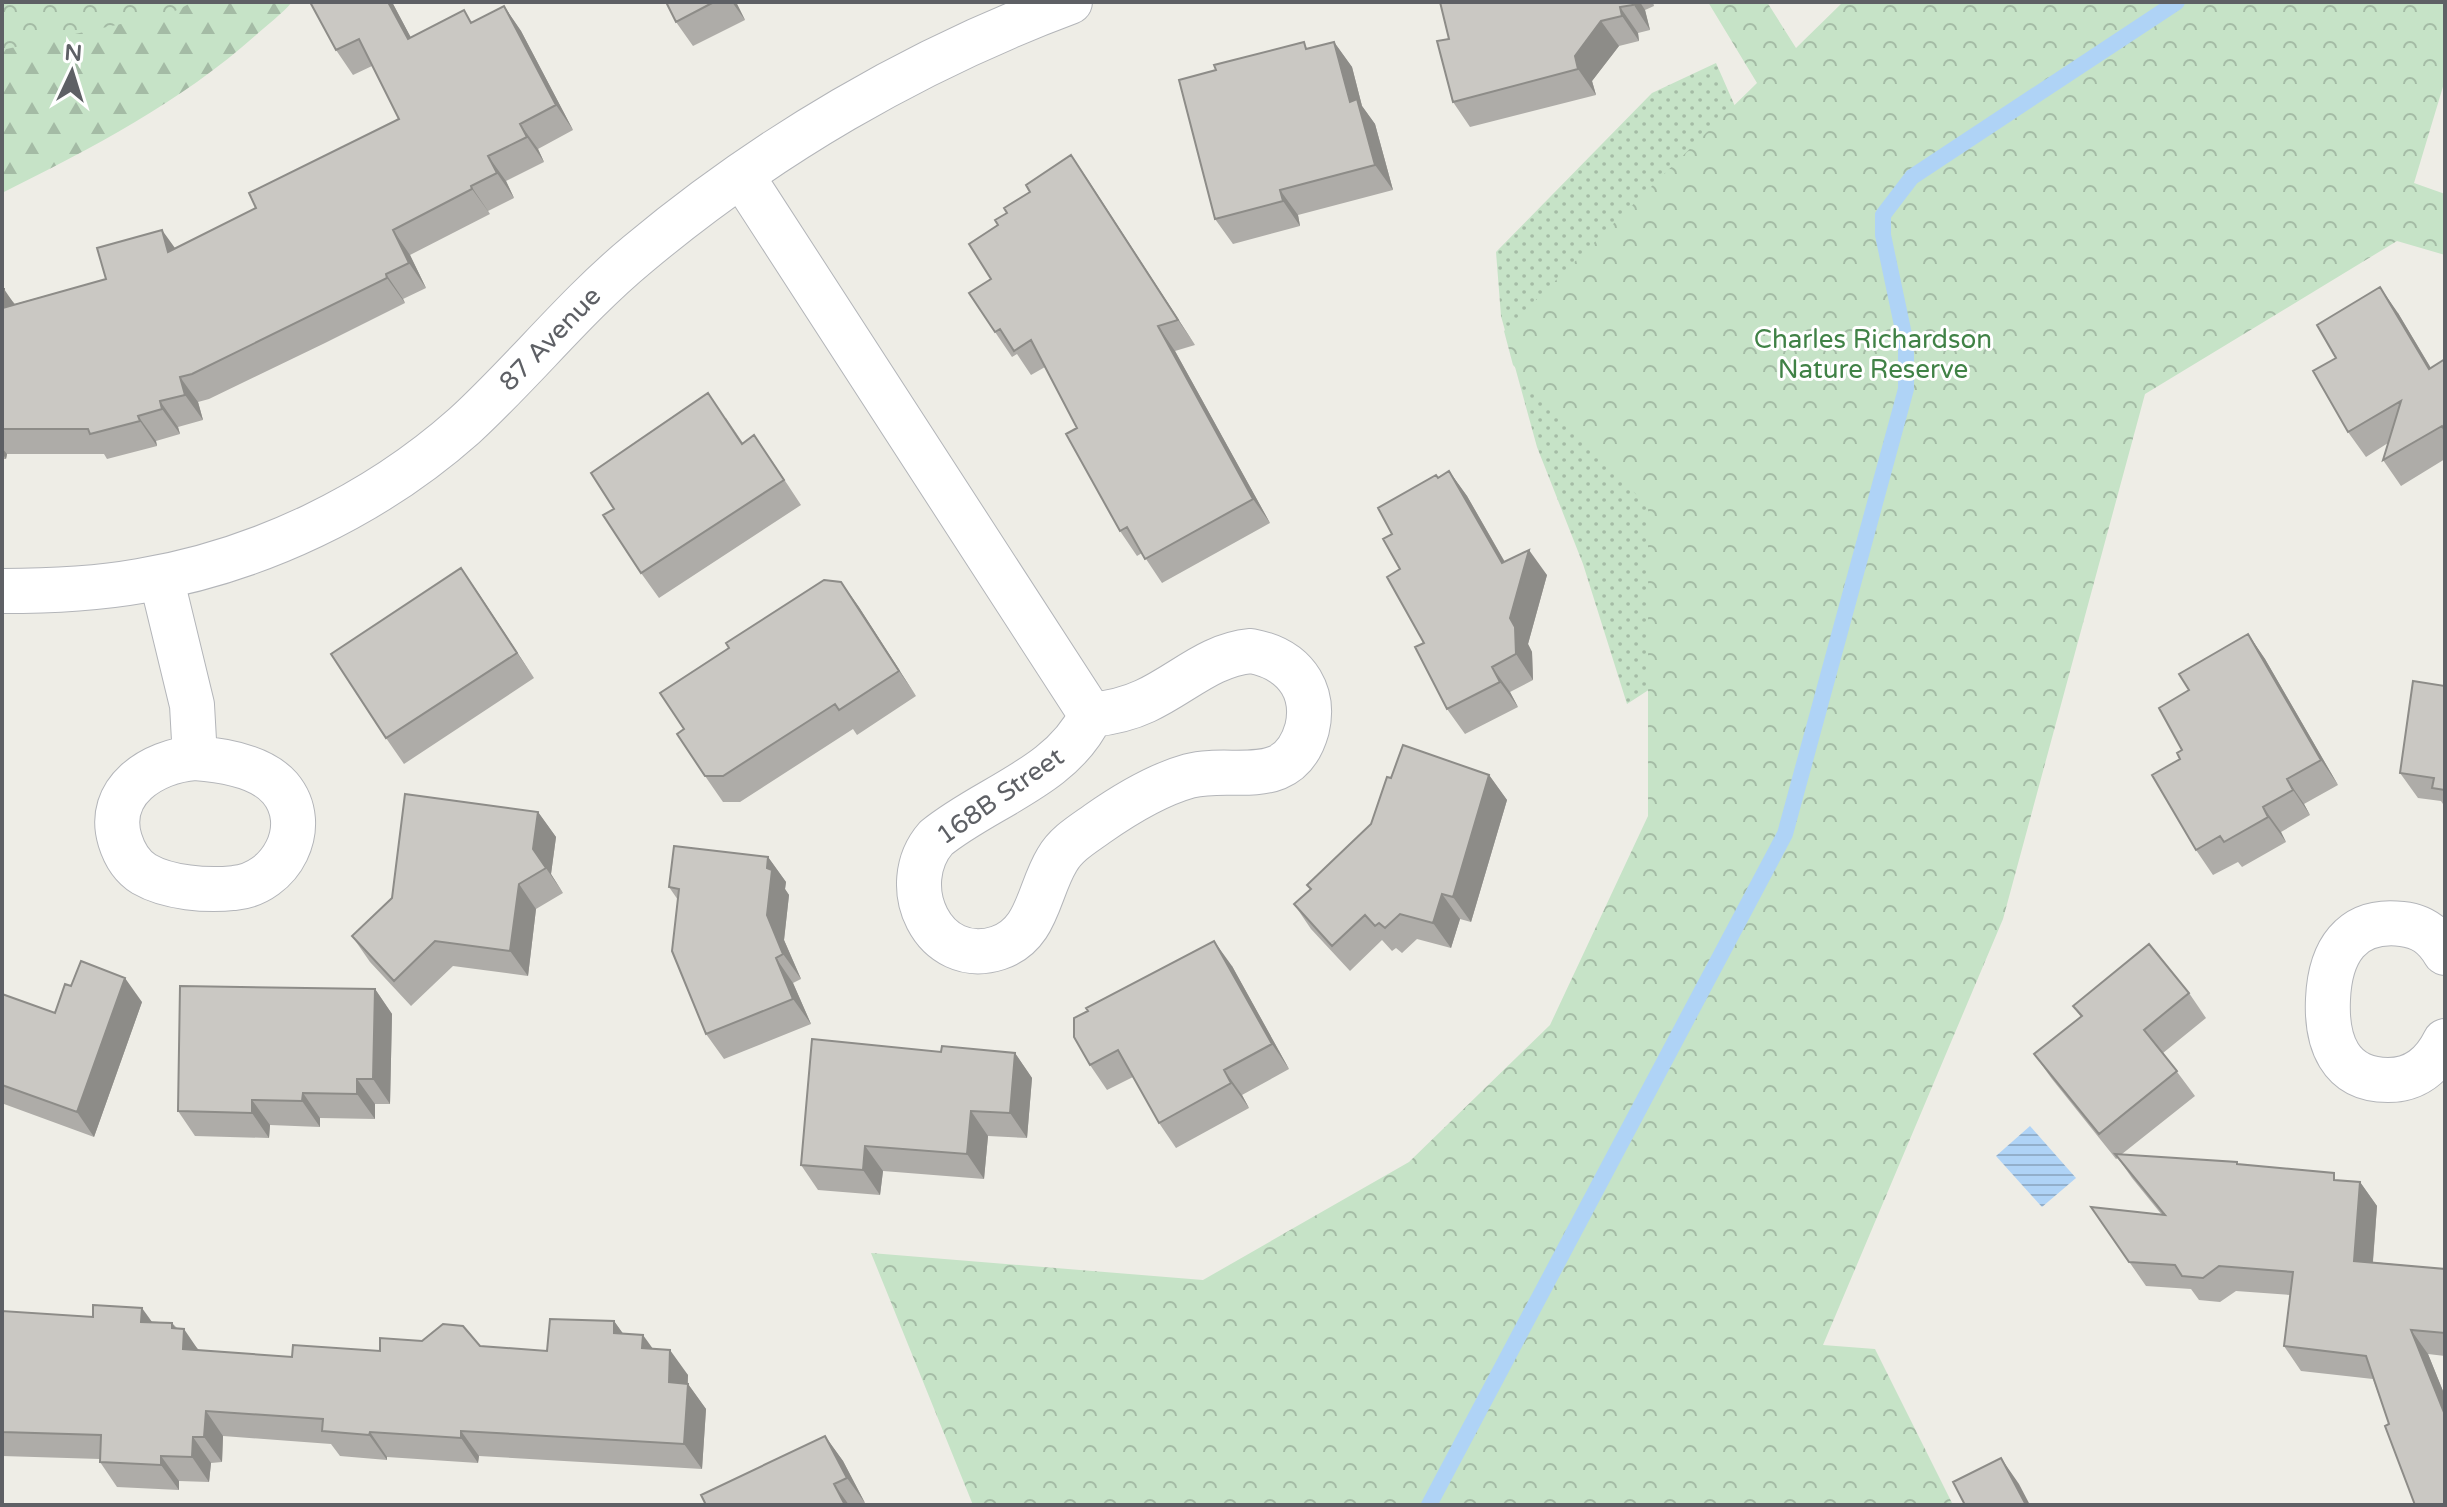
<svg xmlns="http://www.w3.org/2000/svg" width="2447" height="1507" viewBox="0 0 2447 1507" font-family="'Varela Round',sans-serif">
	<defs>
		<pattern id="grass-dots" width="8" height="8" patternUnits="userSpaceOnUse" patternTransform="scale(2)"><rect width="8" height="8" fill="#c6e3c7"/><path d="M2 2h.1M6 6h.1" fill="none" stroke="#a4bba5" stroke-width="1.8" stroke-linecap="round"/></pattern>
		<pattern id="forest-firs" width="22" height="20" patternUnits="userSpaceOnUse" patternTransform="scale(2)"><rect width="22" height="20" fill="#c6e3c7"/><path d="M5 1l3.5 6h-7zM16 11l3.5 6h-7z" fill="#a4bba5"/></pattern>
		<pattern id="park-crowns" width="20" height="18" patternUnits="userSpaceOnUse" patternTransform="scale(2)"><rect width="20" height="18" fill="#c6e3c7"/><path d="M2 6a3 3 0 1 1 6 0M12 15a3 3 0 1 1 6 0" fill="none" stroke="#a4bba5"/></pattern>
		<pattern id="water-rules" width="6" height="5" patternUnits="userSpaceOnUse" patternTransform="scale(2)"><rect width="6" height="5" fill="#afd3f6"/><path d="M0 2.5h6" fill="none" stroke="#92afcb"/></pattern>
	</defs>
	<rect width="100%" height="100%" fill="#eeede6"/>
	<path fill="url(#grass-dots)" d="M1716,63L1745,129L1667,678L1627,704L1583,564L1537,447L1501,316L1496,252L1652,93Z"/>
	<path fill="url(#forest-firs)" d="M2,2H292C282,14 268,24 256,35C181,102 92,148 2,193Z"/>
	<path fill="url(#park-crowns)" d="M2,2H193L171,13L2,50Z
		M1708,2H1767L1796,48L1843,2H2445V80L2414,183L2445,194V255L2397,241L2145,394L2003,919L1823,1345L1875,1349L1953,1505H973L871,1253L1203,1280L1409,1162L1550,1025L1648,816V507L1513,365L1504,331L1757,83Z"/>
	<path fill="url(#water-rules)" d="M2030,1126L2076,1178L2042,1207L1996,1156Z"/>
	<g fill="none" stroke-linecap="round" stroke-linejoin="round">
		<path stroke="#afd3f6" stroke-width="16" d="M1429,1505L1785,834L1906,389V344L1883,235V215L1912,177L2177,2"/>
		<defs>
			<path id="minor" d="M742,176L1091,715
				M161,577L192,705L195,758
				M2,591C48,591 95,589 140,581C258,561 374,506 464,426C524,371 575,306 638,254C766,147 914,60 1070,2
				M1251,651C1272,655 1290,664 1301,682C1310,697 1311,712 1307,729C1289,793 1234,764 1189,776C1157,785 1124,805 1097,824C1083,834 1066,844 1057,860C1038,891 1038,935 998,948C933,969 895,885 936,838C986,797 1062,777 1091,715C1110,713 1128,709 1145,701C1182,684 1209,655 1251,651Z
				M195,758C222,760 261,766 280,788C312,826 281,884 234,888C207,891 168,888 144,874C131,866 124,853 120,840C105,791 153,761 195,758Z
				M2445,953C2435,936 2422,926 2402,924C2350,918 2330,953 2328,999C2326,1041 2339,1080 2388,1080C2415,1080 2433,1065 2445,1041"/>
		</defs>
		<use href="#minor" stroke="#b3b5b9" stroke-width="46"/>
		<use href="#minor" stroke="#fff" stroke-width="44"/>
	</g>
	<path fill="#aeaca8" d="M310,2H392L411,38L472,22L504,6L521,31L573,130L538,149L544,162L506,181L514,198L488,211L490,214L410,255L426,288L403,299L405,303L325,343L209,399L198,402L203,420L178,427L180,434L156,441L157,446L107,459L104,454H7L6,459H2V289L15,304L106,279L175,249L256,208L399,119L372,66L353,75L336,50Z
		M666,2H736L745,20L693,46L676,22Z
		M1440,2H1653L1654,6L1645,10L1650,30L1638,33L1639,41L1619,46L1592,81L1596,95L1470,127L1453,102L1449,39Z
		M1334,42L1352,67L1362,106L1375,124L1393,190L1298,215L1300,226L1233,244L1215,219L1308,48Z
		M1071,155L1195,345L1175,351L1270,523L1162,583L1142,553L1137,556L1120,531L1077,428L1045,367L1031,375L1017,354L1012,357L995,332L991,279L998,225L1007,213Z
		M2398,313L2431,368L2445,359V459L2401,486L2383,460L2388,443L2366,457L2348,432L2336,358Z
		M726,418L743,443L772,461L801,505L659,598L641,573L614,509Z
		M1449,471L1467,496L1505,562L1547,575L1528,644L1532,652L1533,680L1510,692L1518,707L1465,734L1447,709L1400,569L1392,534L1438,477Z
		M461,568L534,678L404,764L386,738Z
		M841,582L916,696L857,735L853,729L740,802H723L705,776L684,729Z
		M2248,634L2265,659L2338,785L2304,804L2310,815L2281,832L2286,842L2242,867L2238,862L2213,875L2196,850L2180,759L2182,750L2189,690Z
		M2445,686V807L2441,801L2418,798L2400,773Z
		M1489,775L1507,800L1471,922L1460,919L1451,948L1417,939L1402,953L1396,948L1392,951L1382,940L1350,971L1311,929L1294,904L1311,889L1307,885L1371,824L1391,778Z
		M538,812L556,837L551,874L563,893L536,909L528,976L453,966L411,1006L370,962L352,936Z
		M768,857L786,882L785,889L789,895L784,940L801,979L793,983L811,1024L724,1059L706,1034L678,900L669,887Z
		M1232,966L1289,1069L1242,1095L1249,1108L1176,1148L1159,1123L1133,1077L1107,1090L1090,1065Z
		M71,986L142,1002L94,1137L4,1104L2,1108V994L55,1013Z
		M375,989L392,1014L390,1104H375V1119L320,1118V1127L270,1125L269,1138L195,1136L178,1111Z
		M2189,993L2206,1018L2163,1053L2195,1096L2122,1154L2239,1165L2340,1181L2360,1182L2377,1206L2373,1262L2445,1269V1356L2428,1354L2445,1396V1505L2389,1424L2373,1379L2301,1371L2284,1346L2290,1295L2236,1291L2220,1302L2199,1300L2191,1289L2146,1286L2091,1207L2162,1215L2132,1178L2118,1158L2116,1159L2052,1079L2034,1054L2081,1017L2073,1006Z
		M941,1052L1015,1053L1032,1078L1027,1138L988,1136L984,1179L883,1171L880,1195L818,1190L801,1165Z
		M2,1311L93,1317L172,1323L199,1350L292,1357L380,1351L480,1346L547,1351L614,1321L623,1334L653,1349L688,1375V1384L706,1409L702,1469L479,1456L478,1463L387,1457V1460L340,1456L331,1444L223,1436L222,1462L211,1463L209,1482L179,1481V1490L117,1487L100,1462V1459L2,1456Z
		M825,1436L843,1461L865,1503L860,1505H706Z"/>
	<path fill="#8d8c88" d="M388,2H392L425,64L408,39Z
		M732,2H736L745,20Z
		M1632,2H1640L1645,10L1650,30Z
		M504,6L521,31L573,130L556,105Z
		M1620,7L1638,33L1639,41L1622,16Z
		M1601,21L1619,46L1592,81L1596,95L1578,69L1575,56Z
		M1334,42L1352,67L1362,106L1375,124L1393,190L1375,165L1350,102Z
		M520,124L538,149L544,162L527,137Z
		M1071,155L1088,180L1195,345L1178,320Z
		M488,156L506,181L514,198L497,173Z
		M471,186L488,211L490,214L472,189Z
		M1280,190L1298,215L1300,226L1283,201Z
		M162,230L180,255L168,252Z
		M393,230L410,255L426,288L409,263Z
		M386,274L403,299L405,303L387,278Z
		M2380,287L2398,313L2445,392L2429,369Z
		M4,289L21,314L3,308Z
		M1158,326L1175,351L1270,523L1253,499Z
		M180,377L198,402L203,420L185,395Z
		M160,401L178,427L180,434L162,409Z
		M138,416L156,441L157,446L140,421Z
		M2,448L7,454L6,459L2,453Z
		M1449,471L1467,496L1519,587L1529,550L1547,575L1528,644L1532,652L1533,680L1516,654L1502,563Z
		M461,568L479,594L534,678L517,653Z
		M841,582L859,607L916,696L899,671Z
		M2248,634L2265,659L2338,785L2321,760Z
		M1492,667L1510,692L1518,707L1500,682Z
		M1489,775L1507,800L1471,922L1453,897Z
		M2287,779L2304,804L2310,815L2293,790Z
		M2263,807L2281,832L2286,842L2268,817Z
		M538,812L556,837L551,874L563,893L533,849Z
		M768,857L786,882L785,889L789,895L784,940L801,979L783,954L767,915Z
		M519,884L536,909L528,976L510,951Z
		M1442,894L1460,919L1451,948L1433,923Z
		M1214,941L1232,966L1289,1069L1272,1044Z
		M776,958L793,983L811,1024L793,999Z
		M125,978L142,1002L94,1137L77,1112Z
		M375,989L392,1014L390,1104L373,1079Z
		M1015,1053L1032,1078L1027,1138L1010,1113Z
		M1224,1070L1242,1095L1249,1108L1231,1083Z
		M357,1079L375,1104V1119L357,1094Z
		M303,1093L320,1118V1127L302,1101Z
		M252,1100L270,1125L269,1138L252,1113Z
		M971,1111L988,1136L984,1179L967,1154Z
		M865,1146L883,1171L880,1195L863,1170Z
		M2360,1182L2377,1206L2371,1285L2354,1261Z
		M142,1308L160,1333L141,1322Z
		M614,1321L632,1346L614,1333Z
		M172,1323L183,1339L184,1329L201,1354L183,1349L172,1328Z
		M2411,1330L2428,1354L2445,1396V1415Z
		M643,1335L661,1360L642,1348Z
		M670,1350L688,1375L686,1407L669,1382Z
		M688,1384L706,1409L702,1469L684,1444Z
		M206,1411L223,1436L222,1462L204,1437Z
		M461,1431L479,1456L478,1463L461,1438Z
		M370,1432L387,1457V1460L369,1435Z
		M825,1436L843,1461L865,1503L847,1478Z
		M193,1437L211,1463L209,1482L192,1457Z
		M161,1456L179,1481V1490L161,1465Z
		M2001,1458L2019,1484L2030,1505H2026Z
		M834,1484L849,1505H845Z"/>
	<path fill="#cac8c3" stroke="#8d8c88" stroke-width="2" d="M310,2H388L408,39L464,10L471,23L504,6L556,105L520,124L527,137L488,156L497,173L471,186L472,189L393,230L409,263L386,274L387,278L192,374L180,377L185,395L160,401L162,409L138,416L140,421L90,434L88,429H2V289H4L3,308L106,279L97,248L162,230L168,252L256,208L249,193L399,119L359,39L336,50Z
		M666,2H714L676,22Z
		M1440,2H1632L1633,5L1620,7L1622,16L1601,21L1575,56L1578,69L1453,102L1437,41L1449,39Z
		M1304,42L1306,49L1334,42L1350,102L1357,99L1375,165L1280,190L1283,201L1215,219L1179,80L1216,70L1214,65Z
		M1071,155L1178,320L1158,326L1253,499L1145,559L1127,527L1120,531L1066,434L1077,428L1031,340L1014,351L1000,329L995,332L969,293L991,279L969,244L998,225L995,220L1007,213L1004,208L1030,192L1026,185Z
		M2380,287L2429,369L2445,359V431L2442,426L2383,460L2401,401L2348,432L2313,371L2336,358L2317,325Z
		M708,393L742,444L754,435L784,480L641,573L603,515L614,509L591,473Z
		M1449,471L1502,563L1529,550L1510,618L1515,627L1516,654L1492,667L1500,682L1447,709L1415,647L1424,643L1387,577L1400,569L1383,539L1392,534L1378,508L1436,475L1438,478Z
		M461,568L517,653L386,738L331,654Z
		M824,580L841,582L899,671L839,710L835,704L723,776H705L677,734L684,729L660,693L729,648L726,643Z
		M2248,634L2321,760L2287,779L2293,790L2263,807L2268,817L2224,842L2220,836L2196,850L2152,775L2180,759L2177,753L2182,750L2159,708L2189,690L2179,674Z
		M2413,681L2445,686V790L2432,788L2434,778L2400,773Z
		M1403,745L1489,775L1453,897L1442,894L1433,923L1400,914L1385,928L1379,923L1375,926L1365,915L1332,946L1294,904L1311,889L1307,885L1371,824L1387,777L1391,778Z
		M405,794L538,812L533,849L546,868L519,884L510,951L435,941L394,981L352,936L392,898Z
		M674,846L768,857L767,868L772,870L767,915L783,954L776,958L793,999L706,1034L672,951L679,889L669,887Z
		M1214,941L1272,1044L1224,1070L1231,1083L1159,1123L1118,1050L1090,1065L1074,1037V1018L1088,1011L1086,1008Z
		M2149,944L2189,993L2144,1030L2177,1071L2099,1134L2034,1054L2082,1016L2073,1006Z
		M81,961L125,978L77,1112L2,1085V994L55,1013L65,984L71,986Z
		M180,986L375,989L373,1079H357V1094L303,1093L302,1101L252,1100V1113L178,1111Z
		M812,1039L941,1052L942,1046L1015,1053L1010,1113L971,1111L967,1154L865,1146L863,1170L801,1165Z
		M2115,1154L2237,1162V1164L2334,1173V1180L2360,1182L2354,1261L2445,1269V1333L2411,1330L2445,1415V1505H2415L2385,1426L2389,1424L2366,1356L2284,1346L2293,1272L2219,1266L2203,1278L2182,1276L2175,1265L2129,1262L2091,1207L2165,1215Z
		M93,1305L142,1308L141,1322L172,1323V1328L184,1329L183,1349L292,1357L293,1345L380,1351V1338L422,1341L443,1324L463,1326L480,1346L547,1351L550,1319L614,1321V1333L643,1335L642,1348L670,1350L669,1382L688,1384L684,1444L461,1431V1438L370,1432L369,1435L322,1431L323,1419L206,1411L204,1437H193L192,1457L161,1456V1465L100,1462L101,1435L2,1432V1311L93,1317Z
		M825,1436L847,1478L834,1484L845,1505H706L701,1495Z
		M2001,1458L2026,1505H1965L1953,1482Z"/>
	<g text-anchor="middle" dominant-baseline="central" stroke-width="6" stroke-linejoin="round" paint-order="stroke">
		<g font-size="26" fill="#5e6065" stroke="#fff">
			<text transform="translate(550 339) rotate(-46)">87 Avenue</text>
			<text transform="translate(1000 796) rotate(-35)">168B Street</text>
		</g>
		<g font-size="26" fill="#408246" stroke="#fff">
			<text x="1873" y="339">Charles Richardson<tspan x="1873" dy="30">Nature Reserve</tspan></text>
		</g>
	</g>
	<rect width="2447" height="1507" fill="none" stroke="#5e6065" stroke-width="8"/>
	<g transform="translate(72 72) rotate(4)" stroke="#ffffff" stroke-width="6" paint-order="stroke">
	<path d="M0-6L14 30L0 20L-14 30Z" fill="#5e6065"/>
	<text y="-12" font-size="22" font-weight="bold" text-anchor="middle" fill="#5e6065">N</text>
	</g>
</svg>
